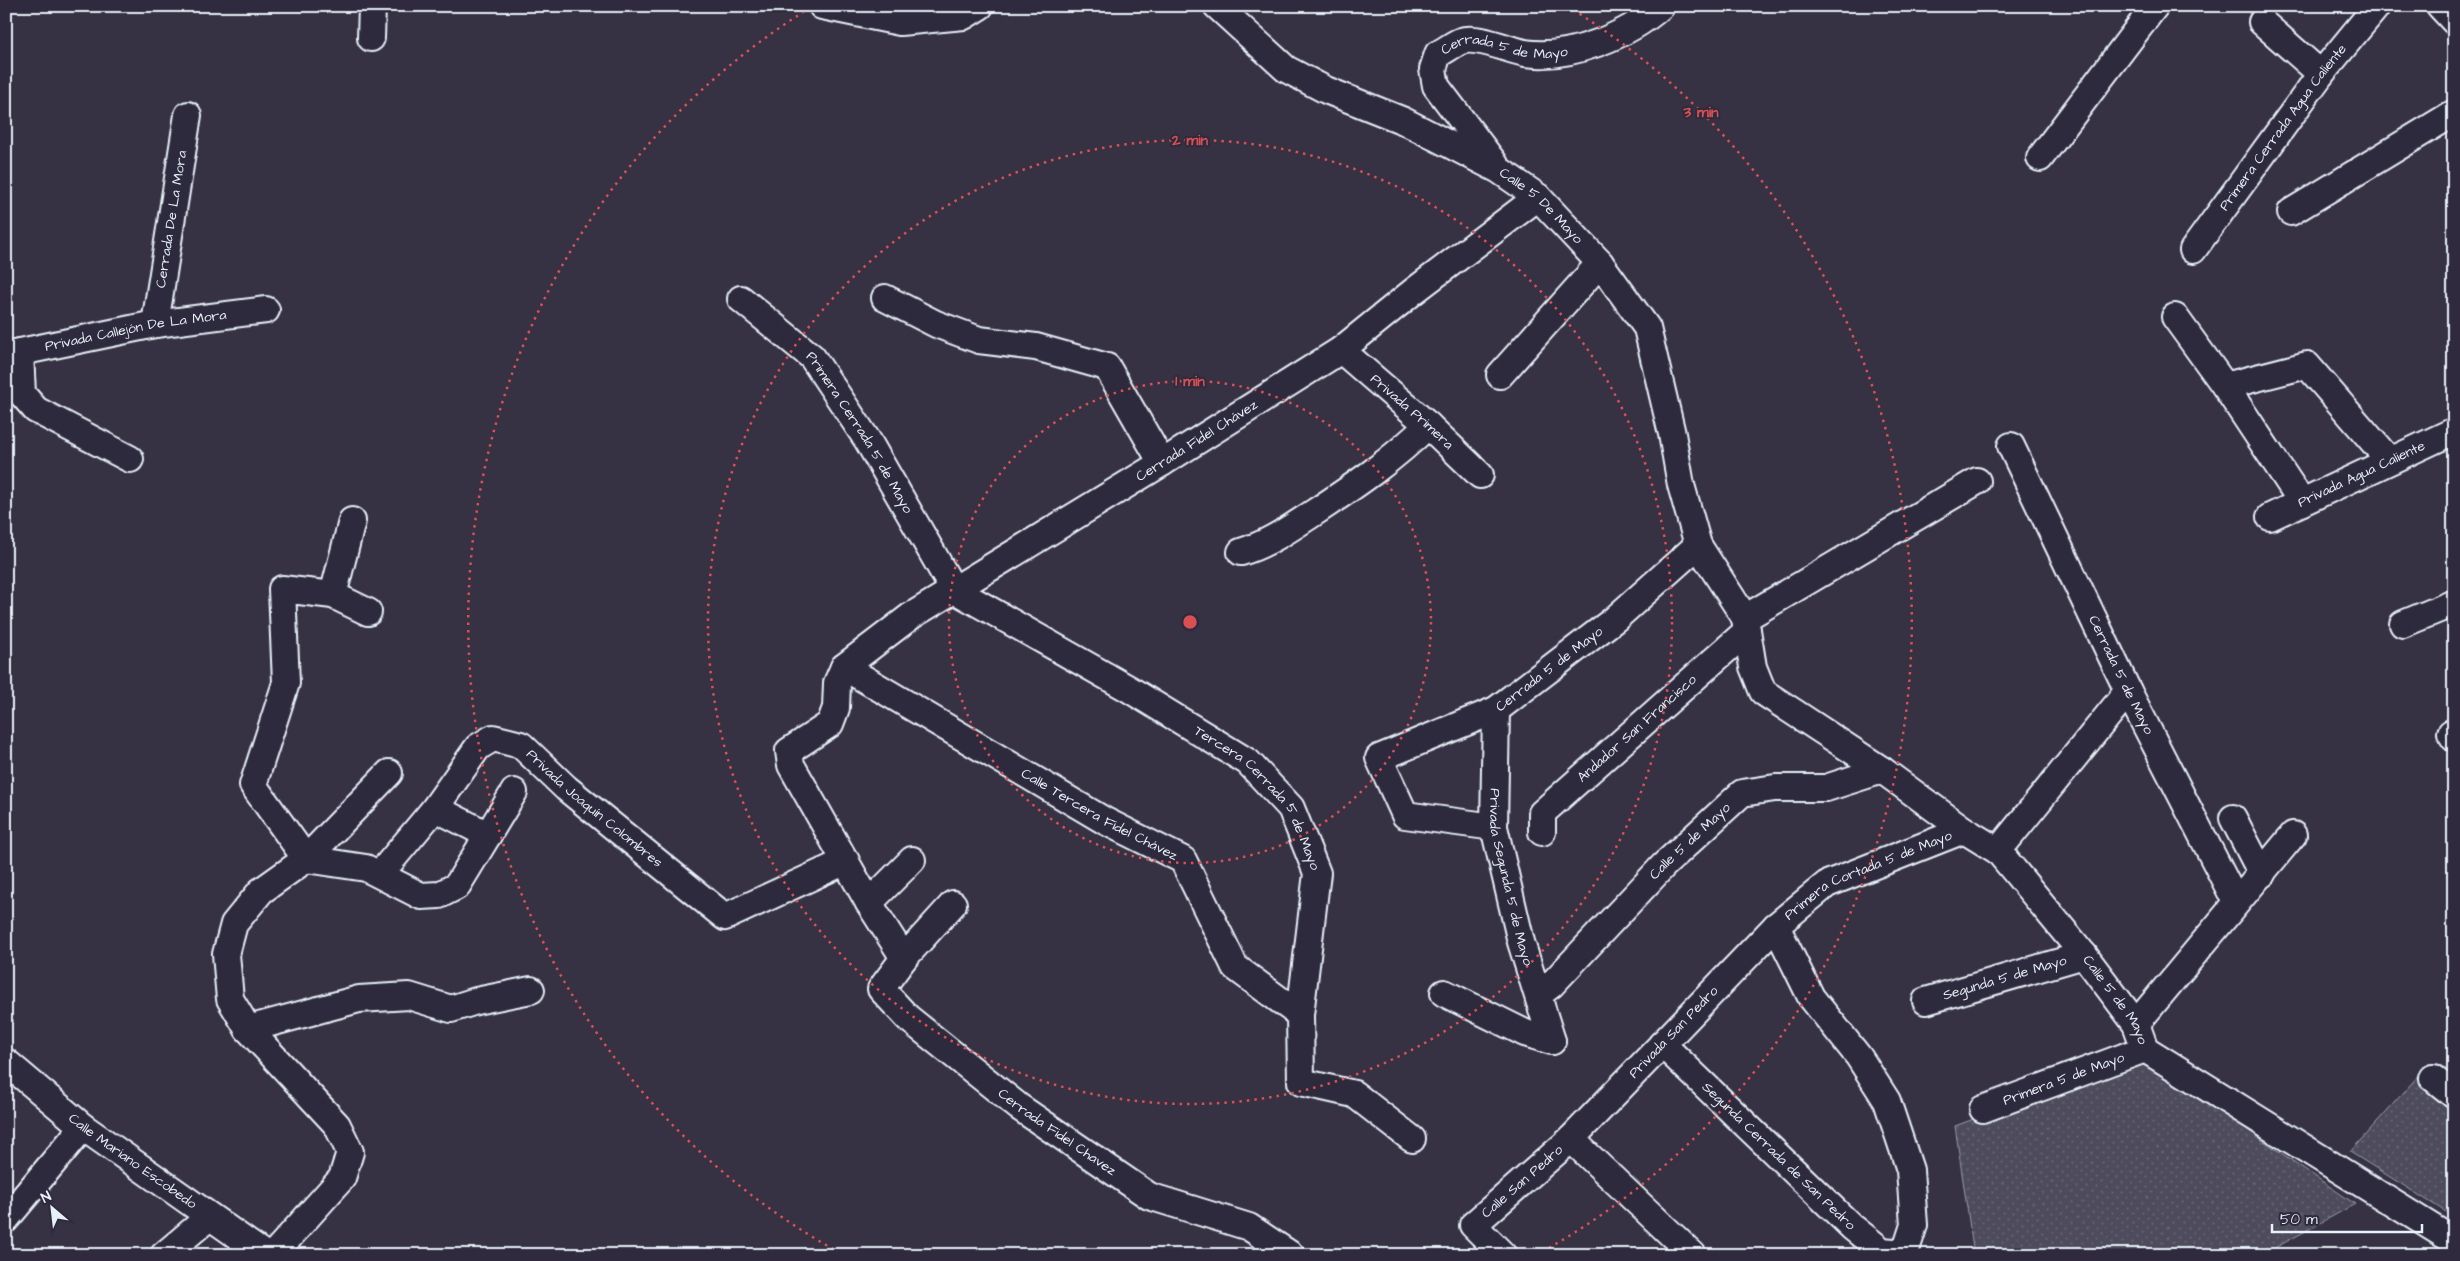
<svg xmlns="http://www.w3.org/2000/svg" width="2460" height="1261" viewBox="0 0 2460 1261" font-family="'Architects Daughter',sans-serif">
	<defs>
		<pattern id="green-dots" width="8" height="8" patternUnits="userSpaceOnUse" patternTransform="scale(1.25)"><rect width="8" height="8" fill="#4d4b5c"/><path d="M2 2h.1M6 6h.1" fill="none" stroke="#676574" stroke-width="1.8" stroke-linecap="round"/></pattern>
	</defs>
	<rect width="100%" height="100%" fill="#363244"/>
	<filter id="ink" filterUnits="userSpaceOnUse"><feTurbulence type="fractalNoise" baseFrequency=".02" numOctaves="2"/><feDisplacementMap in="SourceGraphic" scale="10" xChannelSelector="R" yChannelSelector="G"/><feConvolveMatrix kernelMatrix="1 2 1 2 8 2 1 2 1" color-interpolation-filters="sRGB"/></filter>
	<g filter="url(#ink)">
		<path fill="url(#green-dots)" stroke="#9a9eaa" d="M2142,1057L2355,1204L2262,1255H1974L1955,1126Z
			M2420,1074L2454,1101V1217L2350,1152Z"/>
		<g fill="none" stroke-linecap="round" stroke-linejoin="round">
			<defs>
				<g id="minor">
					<path d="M822,6L900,22L964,16L980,6"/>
					<path id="s1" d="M1217,6L1286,69L1326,90L1404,121L1499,170L1538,197L1600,263L1647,328L1672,434L1681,485L1698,545L1745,618L1753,667L1763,692L1882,770L1964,830L1998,851L2084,955L2136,1024L2145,1049L2454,1241"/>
					<path d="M2440,6L2454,21"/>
					<path d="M2262,22L2321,74"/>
					<path d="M371,38L372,6"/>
					<path d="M2040,158L2155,6"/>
					<path id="s2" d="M1495,164L1436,86L1433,69L1438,54C1446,50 1453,44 1461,41C1477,35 1508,50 1525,53C1569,60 1629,35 1661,6"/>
					<path d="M2291,212L2454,113"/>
					<path id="s3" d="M2193,250L2321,74L2377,6"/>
					<path d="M885,298L936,324L979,340L1036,347L1107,367L1162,463"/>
					<path id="s4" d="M741,299L812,357L868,441L953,589L1129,689L1248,762L1291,808L1317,873L1300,1015L1301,1082L1354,1094L1412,1139"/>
					<path d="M2175,317L2225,386L2302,502"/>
					<path id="s5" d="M155,324L188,115"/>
					<path id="s6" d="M1341,350L1428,425L1480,475"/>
					<path d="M20,352L22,394L36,410L130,459"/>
					<path id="s7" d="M6,355L155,324L266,310"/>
					<path d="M1500,375L1600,263"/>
					<path d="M2225,386L2307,365L2389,460"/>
					<path id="s8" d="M2011,446L2128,691L2236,902"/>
					<path id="s9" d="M2270,517L2454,431"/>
					<path d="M1241,552C1268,544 1289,529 1312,514C1353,487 1394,459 1428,425"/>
					<path d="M333,595L352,521"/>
					<path d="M368,612L333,595L282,589L286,683L253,785L306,859L366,868L421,896L439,895L457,886L514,792"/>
					<path d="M1745,618L1977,481"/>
					<path d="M2403,624L2454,603"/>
					<path id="s10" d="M844,667L1105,821L1183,860L1235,967L1300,1015"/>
					<path id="s11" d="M1496,710L1494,827L1521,942L1552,1041"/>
					<path d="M2451,733L2454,738"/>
					<path d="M435,808L488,835"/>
					<path d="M2233,818L2262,874"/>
					<path id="s12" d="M1494,827L1405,815L1379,758L1496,710L1615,619L1698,545"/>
					<path id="s13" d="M1542,832V813L1747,631"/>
					<path d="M1998,851L2128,691"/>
					<path id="s14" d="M380,874L435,808L478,747L493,738L521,745L566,788L725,917L846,861"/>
					<path d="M869,903L912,860"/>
					<path id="s15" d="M953,904L904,958L881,989L908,1018L1019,1107L1149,1196L1249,1227L1291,1255"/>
					<path id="s16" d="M904,958L869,903L791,765L789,751L830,724L836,708L837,683L844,667L911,616L1162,463L1341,350L1414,291L1538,197"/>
					<path d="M1444,993L1525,1033L1552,1041"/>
					<path id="s17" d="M1539,994L1551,985L1664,865L1742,793L1775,788H1826L1882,770"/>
					<path id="s18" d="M1926,1001L2084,955"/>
					<path d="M2136,1024L2293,835"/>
					<path d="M248,1029L359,999L409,996L451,1009L476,1001L531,990"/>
					<path id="s19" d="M1662,1044L1852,1227L1882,1251L1905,1253L1914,1225L1910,1170L1887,1101L1859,1057L1811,997L1776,926"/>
					<path id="s20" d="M6,1062L83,1127L265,1255"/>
					<path d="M2433,1078L2454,1095"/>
					<path id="s21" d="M1983,1109L2145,1049"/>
					<path d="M1571,1139L1693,1255"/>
					<path d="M6,1219L83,1127"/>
					<path d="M164,1255L209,1217"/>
					<path d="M273,1255L342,1178L350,1152L337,1125L248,1029L230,999L226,954L234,924L261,891L306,859L389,773"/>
					<path id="s22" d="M1503,1255L1473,1225L1571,1139L1776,926L1827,884L1964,830"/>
				</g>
			</defs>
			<use href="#minor" stroke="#e8f1f8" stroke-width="30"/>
			<use href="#minor" stroke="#2f2a3d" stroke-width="26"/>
		</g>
	</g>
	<g fill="none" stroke="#da5052" stroke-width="2.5" stroke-dasharray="2.5 5">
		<circle cx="1190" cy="622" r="241"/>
		<circle cx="1190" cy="622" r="482"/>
		<path d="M840 1253A722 722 0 0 1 813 6M1567 6A722 722 0 0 1 1540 1253"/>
	</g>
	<g text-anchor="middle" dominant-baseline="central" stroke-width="4" stroke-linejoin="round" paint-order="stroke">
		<g font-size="14" fill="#e8f1f8" stroke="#2f2a3d">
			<text stroke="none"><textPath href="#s2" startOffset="201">Cerrada 5 de Mayo</textPath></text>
			<text stroke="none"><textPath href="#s3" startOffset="152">Primera Cerrada Agua Caliente</textPath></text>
			<text stroke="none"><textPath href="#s1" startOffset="385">Calle 5 De Mayo</textPath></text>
			<text stroke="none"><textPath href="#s5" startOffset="106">Cerrada De La Mora</textPath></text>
			<text stroke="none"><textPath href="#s7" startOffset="132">Privada Callejón De La Mora</textPath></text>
			<text stroke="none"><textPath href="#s6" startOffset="94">Privada Primera</textPath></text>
			<text stroke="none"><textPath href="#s4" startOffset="181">Primera Cerrada 5 de Mayo</textPath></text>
			<text stroke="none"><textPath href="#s16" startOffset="766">Cerrada Fidel Chávez</textPath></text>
			<text stroke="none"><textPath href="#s9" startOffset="101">Privada Agua Caliente</textPath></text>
			<text stroke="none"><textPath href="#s12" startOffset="346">Cerrada 5 de Mayo</textPath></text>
			<text stroke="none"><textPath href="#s8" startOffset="254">Cerrada 5 de Mayo</textPath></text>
			<text stroke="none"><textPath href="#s13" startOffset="146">Andador San Francisco</textPath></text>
			<text stroke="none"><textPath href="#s4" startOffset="739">Tercera Cerrada 5 de Mayo</textPath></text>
			<text stroke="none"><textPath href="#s14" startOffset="304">Privada Joaquín Colombres</textPath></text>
			<text stroke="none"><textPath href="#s10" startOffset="295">Calle Tercera Fidel Chávez</textPath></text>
			<text stroke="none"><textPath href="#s17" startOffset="215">Calle 5 de Mayo</textPath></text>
			<text stroke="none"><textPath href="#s11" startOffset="169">Privada Segunda 5 de Mayo</textPath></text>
			<text stroke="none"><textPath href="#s22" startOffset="575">Primera Cortada 5 de Mayo</textPath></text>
			<text stroke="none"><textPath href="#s18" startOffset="82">Segunda 5 de Mayo</textPath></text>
			<text stroke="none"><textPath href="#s1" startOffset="1408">Calle 5 de Mayo</textPath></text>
			<text stroke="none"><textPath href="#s22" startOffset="321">Privada San Pedro</textPath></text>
			<text stroke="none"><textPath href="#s21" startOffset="86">Primera 5 de Mayo</textPath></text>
			<text stroke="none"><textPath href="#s15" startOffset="339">Cerrada Fidel Chavez</textPath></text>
			<text stroke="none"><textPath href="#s19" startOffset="162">Segunda Cerrada de San Pedro</textPath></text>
			<text stroke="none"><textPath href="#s20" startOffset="161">Calle Mariano Escobedo</textPath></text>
			<text stroke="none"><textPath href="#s22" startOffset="108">Calle San Pedro</textPath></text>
		</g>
	</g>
	<circle cx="1190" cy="622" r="8" fill="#da5052" stroke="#2f2a3d" stroke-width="2.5"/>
	<g font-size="15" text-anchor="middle" font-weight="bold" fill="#da5052" stroke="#2f2a3d" stroke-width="4" stroke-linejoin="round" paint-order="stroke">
		<text x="1701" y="117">3 min</text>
		<text x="1190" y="145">2 min</text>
		<text x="1190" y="386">1 min</text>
	</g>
	<rect width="2460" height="1261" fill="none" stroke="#2f2a3d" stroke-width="25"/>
	<rect x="12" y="12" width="2435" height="1236" fill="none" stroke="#e8f1f8" stroke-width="2" filter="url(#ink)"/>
	<g transform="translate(52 1208) rotate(332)" stroke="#2f2a3d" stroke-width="4" paint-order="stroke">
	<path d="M0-4L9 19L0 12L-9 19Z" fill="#e8f1f8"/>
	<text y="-8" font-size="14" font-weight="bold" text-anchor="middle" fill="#e8f1f8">N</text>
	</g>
	<path d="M2272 1224v8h150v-8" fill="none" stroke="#e8f1f8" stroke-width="2.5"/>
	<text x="2280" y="1224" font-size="15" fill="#e8f1f8" stroke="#2f2a3d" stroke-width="4" paint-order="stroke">50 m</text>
</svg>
